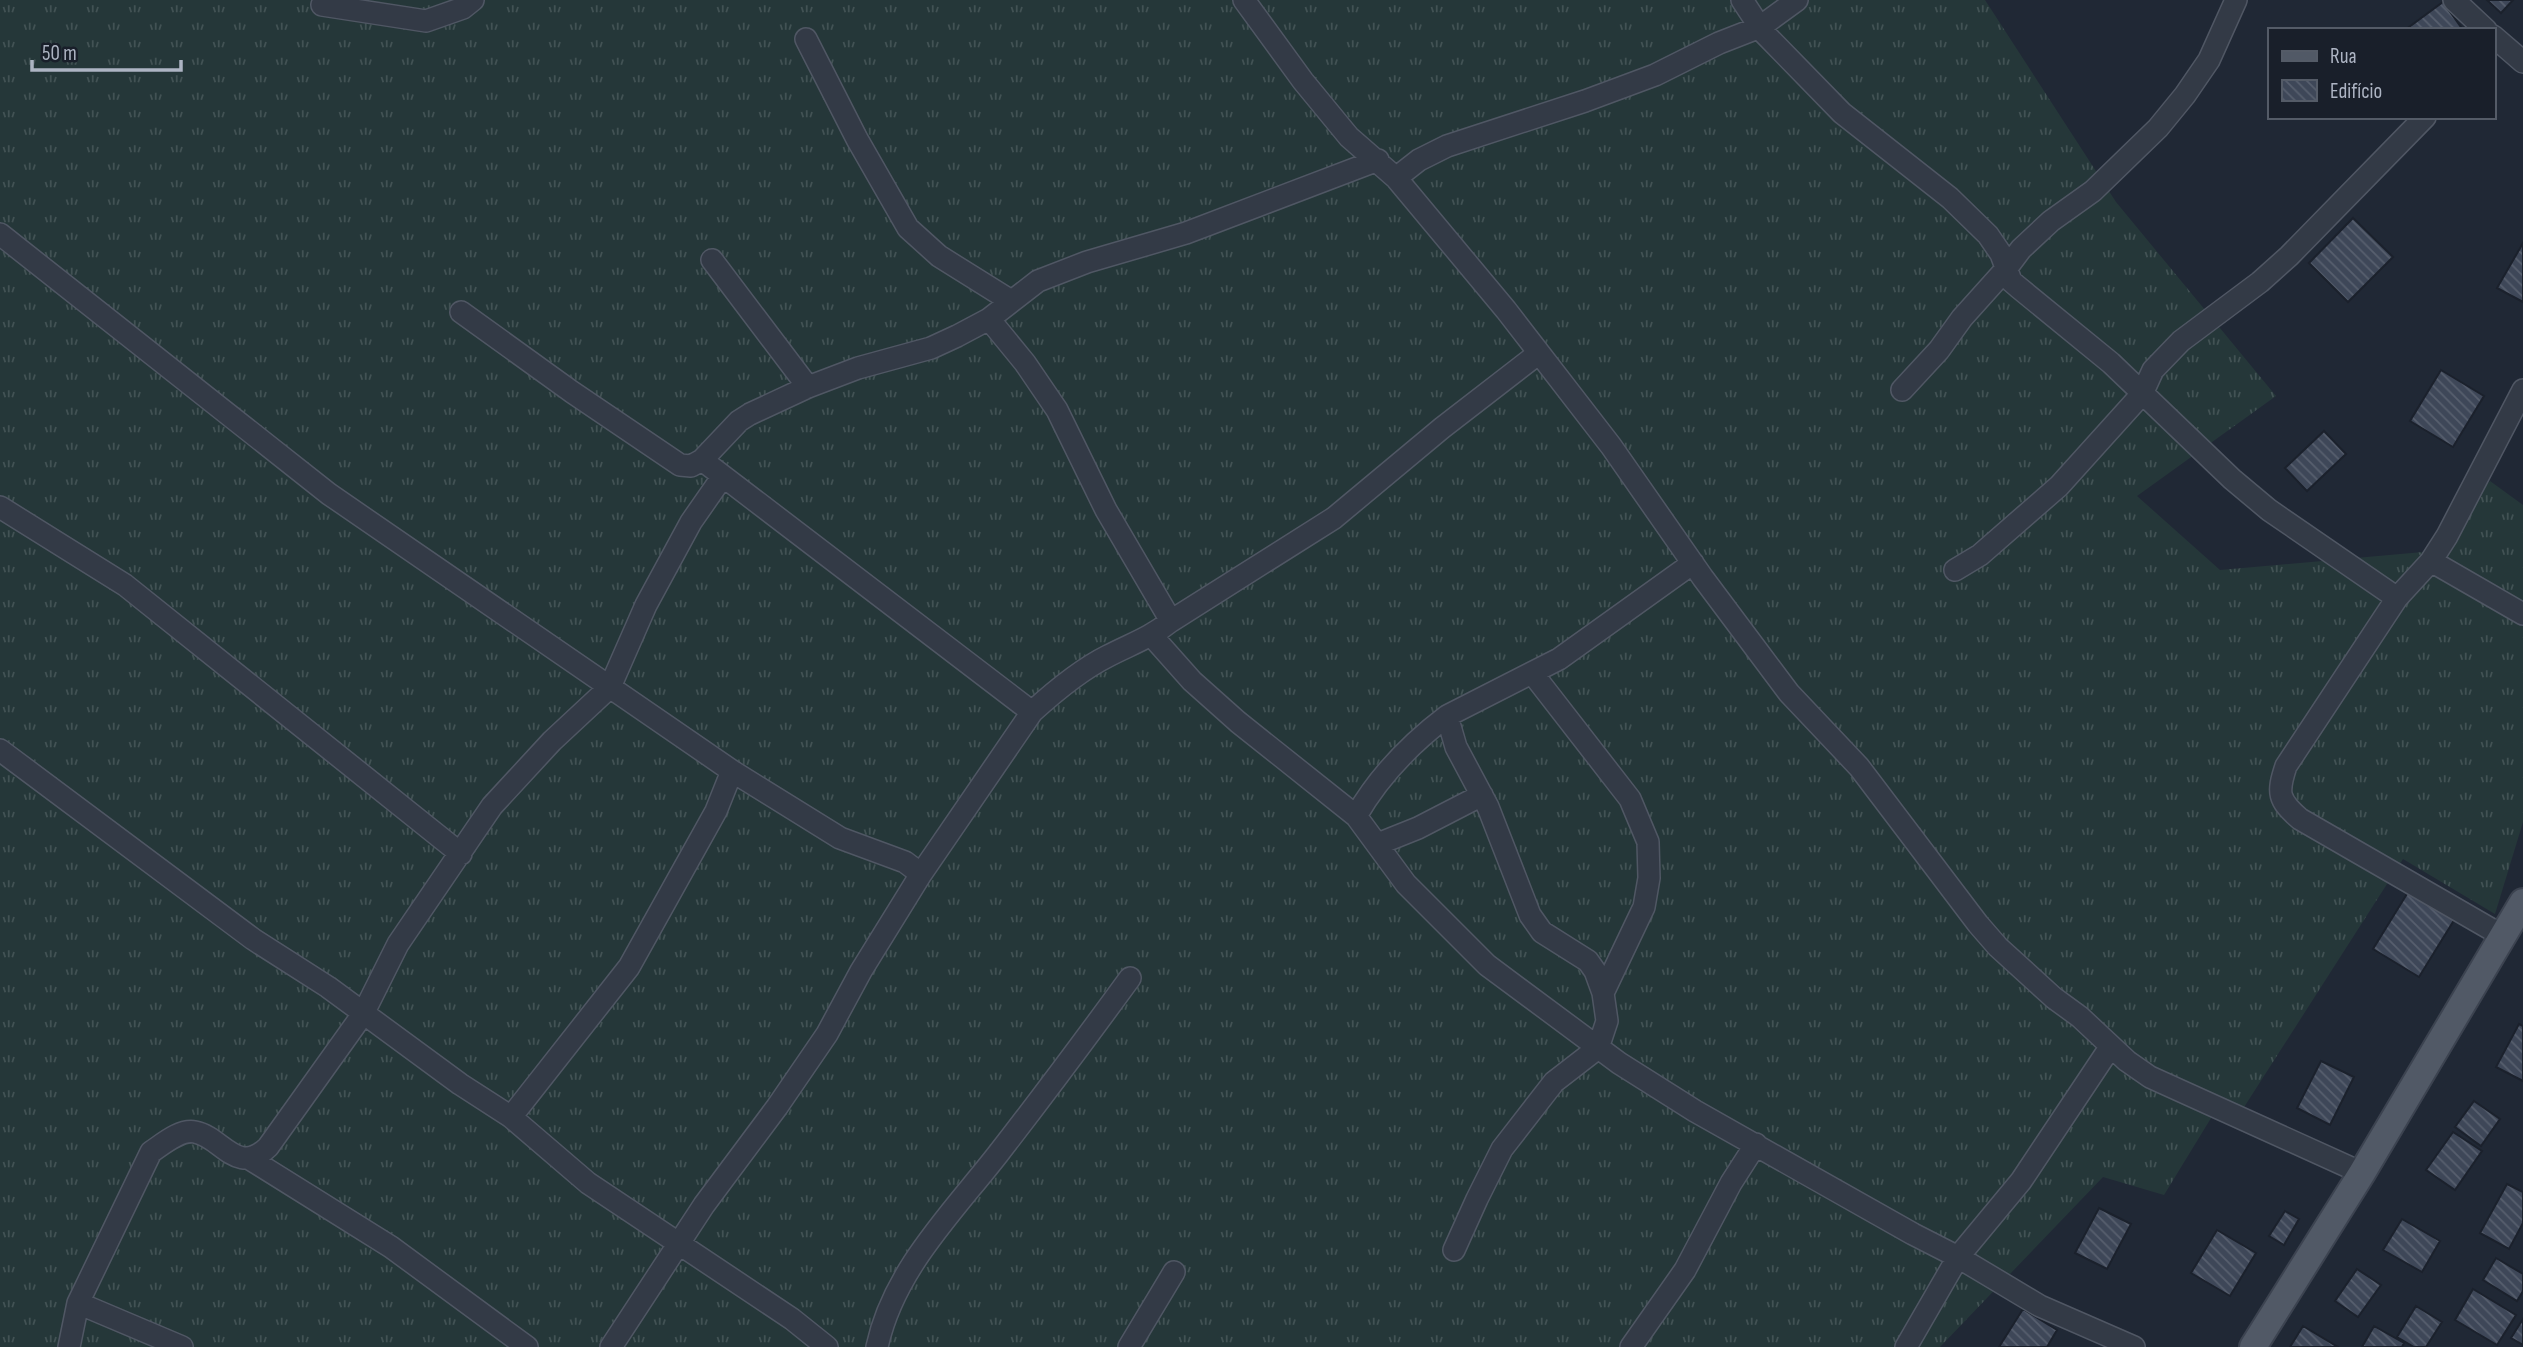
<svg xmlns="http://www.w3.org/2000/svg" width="2523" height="1347" viewBox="0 0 2523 1347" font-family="'Sofia Sans Condensed',sans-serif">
	<defs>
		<pattern id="grass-tufts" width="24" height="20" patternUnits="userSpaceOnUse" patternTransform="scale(1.75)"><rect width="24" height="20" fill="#253739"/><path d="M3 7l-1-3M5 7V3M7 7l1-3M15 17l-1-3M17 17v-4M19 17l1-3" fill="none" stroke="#425254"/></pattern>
		<pattern id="building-back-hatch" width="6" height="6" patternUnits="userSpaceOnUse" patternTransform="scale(1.75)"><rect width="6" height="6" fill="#3e4758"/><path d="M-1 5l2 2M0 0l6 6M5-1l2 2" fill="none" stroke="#575f6e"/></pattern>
	</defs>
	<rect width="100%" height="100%" fill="#202835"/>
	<path fill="url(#grass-tufts)" d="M0,0H1985L2116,202L2276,396L2137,496L2220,570L2423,552L2490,481L2523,505V822L2495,914L2403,859L2239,1115L2219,1105L2164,1195L2103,1177L1940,1347H0Z"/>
	<path fill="url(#building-back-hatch)" stroke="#1b212c" stroke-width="2" d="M2487,0H2513L2501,13Z
		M2443,2L2463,30H2405Z
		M2353,218L2393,257L2348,302L2309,263Z
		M2523,243V302L2497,288Z
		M2441,370L2484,396L2453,447L2410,421Z
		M2324,431L2346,454L2307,491L2285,468Z
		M2410,889L2456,917L2419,977L2373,949Z
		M2519,1024L2523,1026V1081L2496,1067Z
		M2321,1061L2354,1077L2330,1125L2297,1108Z
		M2474,1101L2500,1119L2481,1146L2455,1127Z
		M2453,1132L2482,1151L2455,1190L2426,1170Z
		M2507,1184L2523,1192V1223L2509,1249L2480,1233Z
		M2099,1208L2131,1224L2107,1269L2075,1253Z
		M2285,1211L2299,1219L2284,1245L2269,1236Z
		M2402,1219L2440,1241L2422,1272L2383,1250Z
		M2217,1230L2256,1253L2230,1296L2191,1273Z
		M2496,1258L2523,1274V1291L2517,1301L2483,1280Z
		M2357,1269L2381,1285L2358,1317L2335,1301Z
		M2473,1289L2516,1315L2497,1345L2455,1320Z
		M2416,1306L2442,1322L2426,1347H2414L2397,1337Z
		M2023,1309L2057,1330L2047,1347H1999Z
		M2523,1319V1345L2511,1338Z
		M2303,1326L2338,1347H2290Z
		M2374,1326L2404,1343L2402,1347H2362Z"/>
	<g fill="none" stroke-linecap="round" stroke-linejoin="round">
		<defs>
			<path id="minor" d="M1244,0L1303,81L1349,137L1396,178L1506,310L1611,446L1703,578L1789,693L1859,767L1978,924L1998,947L2054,998L2080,1017L2127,1061L2150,1077L2362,1173
				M1742,0L1763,32L1842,113L1950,198L1988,235L2001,254L2011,281L2018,287L2111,363L2232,479L2269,510L2397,598
				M2454,0L2486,30
				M322,5L426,21L463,8L473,0
				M2493,36L2523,62
				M806,39L857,139L908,228L939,256L1011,301
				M1396,178L1419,160L1447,146L1585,101L1655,75L1719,43L1760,27L1797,0
				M0,234L329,494L732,771L840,838L905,862L921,874L861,971L827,1034L777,1107L704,1205L611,1347
				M712,260L808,387
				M461,312L572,392L680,465L691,466L702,460L739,421L750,414L808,387L858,368L931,348L957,336L989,319L1038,281L1087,262L1186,233L1378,160
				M989,319L1025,363L1057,410L1106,510L1171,621
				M1902,390L1939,350L1962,318L2006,269L2021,249L2051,221L2093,191L2158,128L2185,95L2209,60L2236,0
				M702,460L1032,712C1055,691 1080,670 1108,656C1131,644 1150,638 1171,621L1334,518L1442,428L1539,353
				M0,507L125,585L461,854
				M2431,561L2523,614
				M1955,570L1980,555L2059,486L2142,394L2153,370L2181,341L2260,282L2289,256L2425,117
				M1152,636L1192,681L1238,722L1356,816L1406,884L1487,965L1619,1063L1695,1111L1913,1234L1958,1257L2040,1306L2134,1347
				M1533,674L1630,799L1648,842L1649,878L1644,907L1603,993
				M0,750L253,939L328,987L460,1084L511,1117L588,1183L792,1319L827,1347
				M1356,816C1379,776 1410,744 1447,716
				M1378,844L1418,828L1482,795
				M921,874L1032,712
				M2501,935L2300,819C2278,800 2277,793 2286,766L2397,598L2431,561L2447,536L2523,390
				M511,1117L629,967L716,811L732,771
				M250,1159L391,1247L527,1347
				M1454,1250L1477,1199L1502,1149L1554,1082L1598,1048L1607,1021L1603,993L1595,971L1588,961L1542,932L1530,915L1488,807L1456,747L1447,716L1559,659L1693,563
				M78,1303L182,1347
				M69,1347L78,1303L151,1152C163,1144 180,1129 195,1132C222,1137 237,1177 268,1147L363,1014L398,944L492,806L552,741L610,687L646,605L691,522L723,476
				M877,1347C893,1271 952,1213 998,1154C1043,1096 1087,1037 1130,978
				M1129,1347L1174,1272
				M1631,1347L1685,1270L1731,1183L1756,1144
				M1906,1347L1958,1257L2021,1181L2111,1046"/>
			<path id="major" d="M2253,1347L2362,1173L2523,902"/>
		</defs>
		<use href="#minor" stroke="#505764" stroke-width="24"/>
		<use href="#major" stroke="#3c4350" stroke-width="30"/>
		<use href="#minor" stroke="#333a46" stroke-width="21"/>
		<use href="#major" stroke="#515966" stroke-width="26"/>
	</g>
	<rect x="2268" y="28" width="228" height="91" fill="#191f2a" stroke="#545b67" stroke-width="2"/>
	<rect x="2282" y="51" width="35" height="10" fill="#515966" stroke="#545b67" stroke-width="2"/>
	<text x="2330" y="63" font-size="21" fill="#adb4c3">Rua</text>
	<rect x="2282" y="80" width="35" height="21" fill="url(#building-back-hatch)" stroke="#545b67" stroke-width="2"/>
	<text x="2330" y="98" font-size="21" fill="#adb4c3">Edifício</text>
	<path d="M32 60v10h149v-10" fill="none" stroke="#adb4c3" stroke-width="3.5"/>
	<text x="42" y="60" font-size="21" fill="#adb4c3" stroke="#191f2a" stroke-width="5" paint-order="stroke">50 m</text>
</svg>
